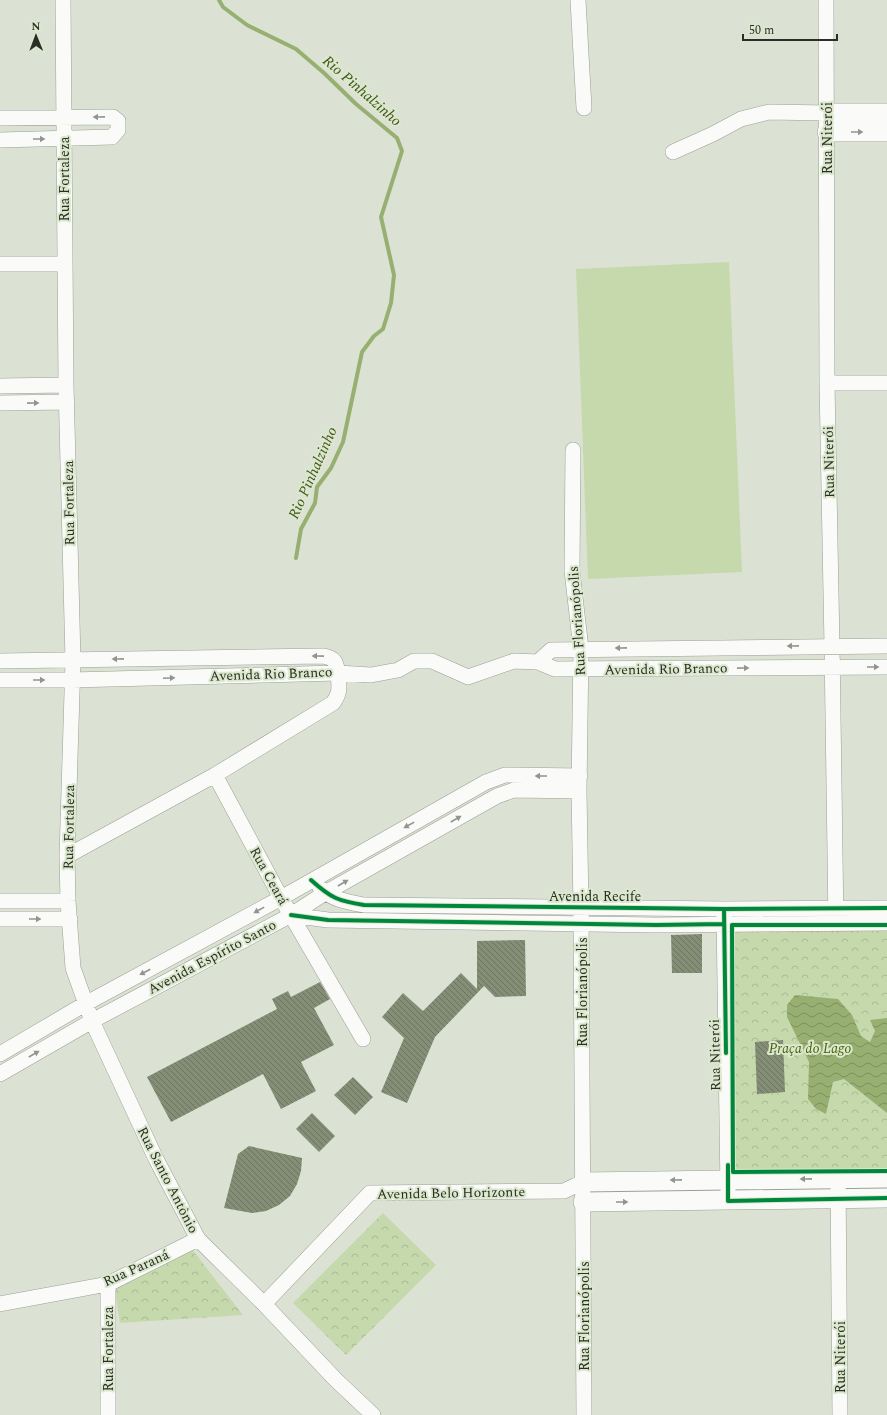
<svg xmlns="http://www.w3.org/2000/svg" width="887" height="1415" viewBox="0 0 887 1415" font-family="Spectral,serif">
	<defs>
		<pattern id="park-crowns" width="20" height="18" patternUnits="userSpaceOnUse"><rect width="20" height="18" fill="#c6d9ac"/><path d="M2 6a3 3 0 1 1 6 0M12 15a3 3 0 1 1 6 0" fill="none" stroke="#aabb94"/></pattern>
		<pattern id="water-waves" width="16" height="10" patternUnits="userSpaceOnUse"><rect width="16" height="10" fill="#97b071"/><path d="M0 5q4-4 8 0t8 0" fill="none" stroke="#7b905d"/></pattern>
		<pattern id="building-back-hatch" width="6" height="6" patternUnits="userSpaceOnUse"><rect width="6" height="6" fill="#848d75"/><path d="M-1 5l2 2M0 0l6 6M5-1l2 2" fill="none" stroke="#6c7460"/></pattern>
	</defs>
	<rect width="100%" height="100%" fill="#dbe2d4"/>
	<path fill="url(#park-crowns)" d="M732,925H887V1171L733,1172Z
		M383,1213L436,1265L346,1355L293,1303Z
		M191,1248L243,1315L120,1323L114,1285Z"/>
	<path fill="#c6d9ac" d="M729,262L742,572L588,579L576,269Z"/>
	<path fill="url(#water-waves)" d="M795,995L838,999L852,1015L861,1036L870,1042L875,1031L870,1020L887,1018V1113L844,1079L833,1082L826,1114L816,1109L808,1099L809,1062L787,1017V1005Z"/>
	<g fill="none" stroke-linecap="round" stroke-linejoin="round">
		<path stroke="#97b071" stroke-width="4" d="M219,0L223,7L247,25L296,49L324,73L356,104L397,138L402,151L381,217L394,275L391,303L383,329L374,336L362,352L343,442L331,468L317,487L315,503L301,529L296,558"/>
	</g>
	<path fill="url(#building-back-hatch)" d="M702,934V973H672L671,935Z
		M525,940L526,996L495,997L484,986L435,1037L407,1103L381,1092L404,1038L382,1017L403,993L423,1011L461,973L477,989V941Z
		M320,982L330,999L314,1008L334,1045L301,1062L316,1091L281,1109L263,1074L171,1122L147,1077L277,1009L272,999L288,991L291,997Z
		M783,1040L785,1092L757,1094L755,1042Z
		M353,1077L373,1097L355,1115L334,1095Z
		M312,1113L335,1136L319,1152L296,1129Z
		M249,1146L302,1158L301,1171L297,1184L290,1196L279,1205L266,1211L252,1213L224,1208L238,1154Z"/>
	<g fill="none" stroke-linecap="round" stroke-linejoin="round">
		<defs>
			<path id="minor" d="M63,0L66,385L73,660L67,856L68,901L73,968L92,1021L156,1159L198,1239L264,1304L335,1379L373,1415
				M578,0L584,108
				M826,0L827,383L832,646L836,923
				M0,118L113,117L118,121V130L112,137L0,140
				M673,152L713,134L741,119L769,112L827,113
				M0,264H65
				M827,383H887
				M0,386L66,385
				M0,403L67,402
				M573,450L572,571L581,649L579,791L581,907L584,1415
				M0,661L323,656C335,658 336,662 338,673L72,680H0
				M538,662L551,650L887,646
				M215,775L281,898L363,1039
				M67,856L215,775L333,703C341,692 339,686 338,673L371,675L398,670L414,661H432L468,677L514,661L538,662L555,669L887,667
				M320,888C333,900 348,902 364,905L724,909L887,908
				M0,901H68
				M724,914L728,1190
				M291,915L328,920L656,925L887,923
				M0,919H70
				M0,1054L85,1004L281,898L486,782L505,775L580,776
				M0,1074L92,1021L291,915L325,893L497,796L514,790L579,791
				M838,1178L840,1415
				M108,1284V1415
				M0,1304L108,1284L198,1239
				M264,1304L370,1193L564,1191L583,1182"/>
			<path id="tertiary" d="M827,113H887
				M827,132H887
				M583,1182L887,1178
				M583,1202L887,1198"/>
		</defs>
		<use href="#minor" stroke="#9a9f94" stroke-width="16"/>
		<use href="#tertiary" stroke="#9a9f94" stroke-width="20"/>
		<use href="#minor" stroke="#fafbf9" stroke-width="15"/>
		<use href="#tertiary" stroke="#fafbf9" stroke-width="19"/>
		<defs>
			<path id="cycleway" d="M311,880C331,898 338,901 364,905L724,909L887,908
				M724,909L726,1053
				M291,915L328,920L656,925L724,924
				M887,925H732L733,1172L887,1171
				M728,1165V1201L887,1198"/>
		</defs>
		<use href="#cycleway" stroke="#dce8ce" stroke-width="6"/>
		<use href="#cycleway" stroke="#00873e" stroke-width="4"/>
	</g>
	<defs><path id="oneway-solid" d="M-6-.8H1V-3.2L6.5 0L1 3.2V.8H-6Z"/></defs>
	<g fill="#92948e">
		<use href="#oneway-solid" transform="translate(99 117) rotate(179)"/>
		<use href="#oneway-solid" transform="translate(857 132)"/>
		<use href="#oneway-solid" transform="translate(39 139)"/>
		<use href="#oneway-solid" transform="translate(33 403) rotate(-1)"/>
		<use href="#oneway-solid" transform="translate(793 646) rotate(179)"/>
		<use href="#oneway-solid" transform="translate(621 648) rotate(179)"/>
		<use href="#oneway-solid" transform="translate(318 656) rotate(-179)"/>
		<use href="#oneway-solid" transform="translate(118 659) rotate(179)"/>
		<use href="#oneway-solid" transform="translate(873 667)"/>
		<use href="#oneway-solid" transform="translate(743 668) rotate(-1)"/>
		<use href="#oneway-solid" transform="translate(169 678) rotate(-2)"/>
		<use href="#oneway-solid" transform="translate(39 680)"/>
		<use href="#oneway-solid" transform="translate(541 776) rotate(-180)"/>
		<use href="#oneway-solid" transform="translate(456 819) rotate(-30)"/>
		<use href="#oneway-solid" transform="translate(409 825) rotate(151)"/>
		<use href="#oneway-solid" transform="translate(343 883) rotate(-30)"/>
		<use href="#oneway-solid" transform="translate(259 910) rotate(151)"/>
		<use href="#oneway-solid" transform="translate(35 919)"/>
		<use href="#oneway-solid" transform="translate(145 972) rotate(152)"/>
		<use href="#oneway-solid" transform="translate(34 1054) rotate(-30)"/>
		<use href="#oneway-solid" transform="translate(806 1179) rotate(179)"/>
		<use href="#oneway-solid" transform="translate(676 1180) rotate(179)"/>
		<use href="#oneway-solid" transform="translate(622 1202)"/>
	</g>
	<g text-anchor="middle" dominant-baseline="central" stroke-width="4" stroke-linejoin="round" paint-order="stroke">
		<g font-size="14" fill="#2a2e24" stroke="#dce8ce">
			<text transform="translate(827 138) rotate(-90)">Rua Niterói</text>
			<text transform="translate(64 179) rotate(-90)">Rua Fortaleza</text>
			<text transform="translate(829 462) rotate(-91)">Rua Niterói</text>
			<text transform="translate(69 503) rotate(-91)">Rua Fortaleza</text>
			<text transform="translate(577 621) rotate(-94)">Rua Florianópolis</text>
			<text transform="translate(666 669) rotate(-1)">Avenida Rio Branco</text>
			<text transform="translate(271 674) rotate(-2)">Avenida Rio Branco</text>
			<text transform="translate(69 827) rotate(-89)">Rua Fortaleza</text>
			<text transform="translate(269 876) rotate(61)">Rua Ceará</text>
			<text x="595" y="896">Avenida Recife</text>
			<text transform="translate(212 957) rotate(-28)">Avenida Espírito Santo</text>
			<text transform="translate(582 992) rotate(-90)">Rua Florianópolis</text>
			<text transform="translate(715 1055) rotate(-91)">Rua Niterói</text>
			<text transform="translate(168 1180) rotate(63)">Rua Santo Antônio</text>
			<text transform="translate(451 1193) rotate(-1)">Avenida Belo Horizonte</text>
			<text transform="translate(136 1268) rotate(-24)">Rua Paraná</text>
			<text transform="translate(584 1316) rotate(-90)">Rua Florianópolis</text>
			<text transform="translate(108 1349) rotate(-90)">Rua Fortaleza</text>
			<text transform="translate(840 1357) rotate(-90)">Rua Niterói</text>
		</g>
		<g font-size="14" font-style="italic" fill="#466303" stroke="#dce8ce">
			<text x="810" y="1048">Praça do Lago</text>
		</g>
		<g font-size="15" font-style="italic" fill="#41571c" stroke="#dce8ce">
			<text transform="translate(362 91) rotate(41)">Rio Pinhalzinho</text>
			<text transform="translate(313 473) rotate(-66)">Rio Pinhalzinho</text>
		</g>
	</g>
	<g transform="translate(36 36) rotate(359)" stroke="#dce8ce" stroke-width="3" paint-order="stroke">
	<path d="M0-3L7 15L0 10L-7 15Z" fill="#2a2e24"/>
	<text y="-6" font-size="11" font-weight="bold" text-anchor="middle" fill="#2a2e24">N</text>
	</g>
	<path d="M743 34v6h94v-6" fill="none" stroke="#2a2e24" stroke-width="2"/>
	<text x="749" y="34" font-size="12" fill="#2a2e24" stroke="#dce8ce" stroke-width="3" paint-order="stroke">50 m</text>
</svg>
